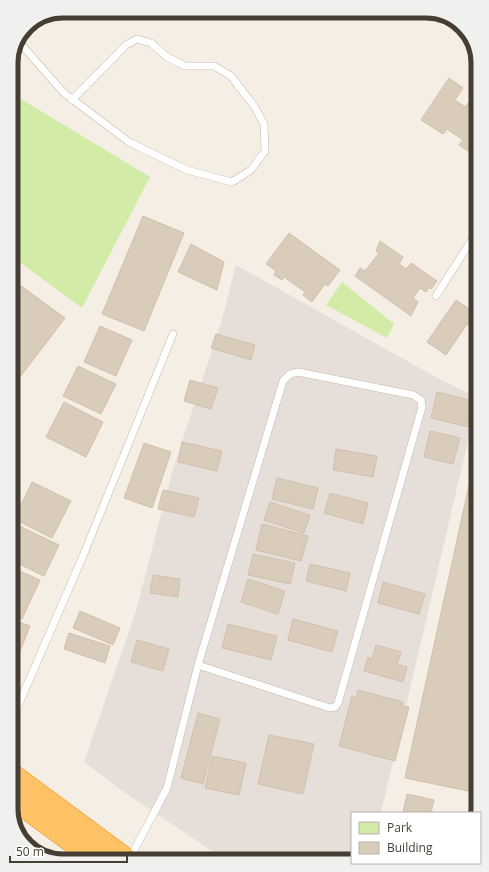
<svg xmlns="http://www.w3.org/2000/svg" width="489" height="872" viewBox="0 0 489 872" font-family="'Open Sans',sans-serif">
	<rect width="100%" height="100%" fill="#f4eee4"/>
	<path fill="#e6dfd9" d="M236,265L441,380L478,398L381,813H352V857L224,859L121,790L84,762L136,611L172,472L221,323Z"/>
	<path fill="#d2eca8" d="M11,93L150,177L82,308L11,256Z
		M342,282L394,324L387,338L326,305Z"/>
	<path fill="#d9ccbb" stroke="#d2c0ab" d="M449,78L463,88L455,100L465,107L469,102L477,107L472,115L478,119V158L459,145L463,140L447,129L443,134L421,120Z
		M143,216L184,233L144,331L102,314Z
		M289,233L340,270L328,286L325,284L312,302L303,295L305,292L284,277L282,280L274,275L276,271L266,264Z
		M380,241L403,257L399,264L406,269L411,263L437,281L431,289L429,287L426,292L420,288L413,298L418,302L411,316L355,276L360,268L365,271L379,253L376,251Z
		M191,244L224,262L217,290L178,272Z
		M13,280L65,318L11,389V283Z
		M456,300L471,310L478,302V331L467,324L446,355L427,342Z
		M100,326L132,340L116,376L84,362Z
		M216,334L255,345L251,360L211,348Z
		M78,366L116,384L101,414L63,396Z
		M190,380L218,388L211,409L184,401Z
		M437,392L474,401L468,427L431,418Z
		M64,402L103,422L86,457L46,437Z
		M430,431L460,438L453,464L424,457Z
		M182,442L222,451L217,471L178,462Z
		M144,443L171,452L152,508L124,498Z
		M478,444V793L405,778Z
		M336,449L377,456L373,477L333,470Z
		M277,478L318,488L313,509L272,499Z
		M32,482L71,501L52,538L14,519Z
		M163,490L199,498L194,517L158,509Z
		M330,493L368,503L363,524L324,513Z
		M270,502L310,515L304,533L264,520Z
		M11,522L59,545L44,576L11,560Z
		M262,524L308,536L301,561L256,550Z
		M253,554L295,563L290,584L248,575Z
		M310,564L350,573L346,591L306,581Z
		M11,567L40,580L22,619L11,614Z
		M153,575L180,579L178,597L150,593Z
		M248,579L285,591L278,614L241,602Z
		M383,582L425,594L419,614L378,603Z
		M80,611L120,628L113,645L73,628Z
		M11,619L30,626L11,674Z
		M293,619L338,631L332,652L288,640Z
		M228,624L277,636L271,660L222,648Z
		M69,633L110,646L105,663L64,649Z
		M137,640L169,649L163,671L131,662Z
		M376,645L401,652L397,664L407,667L403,682L364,671L368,657L372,659Z
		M358,690L403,702L402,706L409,707L395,761L339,746L352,696L356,698Z
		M198,713L220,719L203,784L181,778Z
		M269,735L314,744L303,794L258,784Z
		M212,756L246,763L239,795L205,788Z
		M407,794L434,800L431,813H403Z
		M28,844L47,856L34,852Z"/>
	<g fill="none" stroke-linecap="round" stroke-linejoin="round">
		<defs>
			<path id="lane" d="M19,42L64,93L129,142L187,170L232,182L251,170L265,151L264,124L254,106L231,76L214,66H185L167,57L151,43L137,39L126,45L72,100
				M436,296L478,230
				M11,722L83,556L173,334
				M129,860L167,788L198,665L283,381L290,374L298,372L413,395L421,400L422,407L338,703L335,707L330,708L198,665"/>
			<path id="highway" d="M11,774L127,860
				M11,797L97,860"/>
		</defs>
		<use href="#lane" stroke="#c3b8a9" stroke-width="8"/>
		<use href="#highway" stroke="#ec9825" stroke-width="23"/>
		<use href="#lane" stroke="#fff" stroke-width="7"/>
		<use href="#highway" stroke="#ffc264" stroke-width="22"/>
	</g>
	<path d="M0 0H489V872H0ZM63 18H426A45 45 0 0 1 471 63V809A45 45 0 0 1 426 854H63A45 45 0 0 1 18 809V63A45 45 0 0 1 63 18Z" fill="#f0f0ef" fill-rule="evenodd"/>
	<path fill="none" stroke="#463e33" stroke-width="5" d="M63 18H426A45 45 0 0 1 471 63V809A45 45 0 0 1 426 854H63A45 45 0 0 1 18 809V63A45 45 0 0 1 63 18Z"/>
	<rect x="351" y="812" width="130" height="52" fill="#ffffff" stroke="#b5b2ad"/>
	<rect x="359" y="822" width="20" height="12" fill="#d2eca8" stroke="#b5b2ad"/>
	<text x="387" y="832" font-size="12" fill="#463e33">Park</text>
	<rect x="359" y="842" width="20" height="12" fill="#d9ccbb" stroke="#b5b2ad"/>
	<text x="387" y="852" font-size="12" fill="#463e33">Building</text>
	<path d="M10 856v6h117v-6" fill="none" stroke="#463e33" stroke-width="2"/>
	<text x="16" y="856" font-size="12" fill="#463e33" stroke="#ffffff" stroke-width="3" paint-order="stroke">50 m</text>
</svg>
